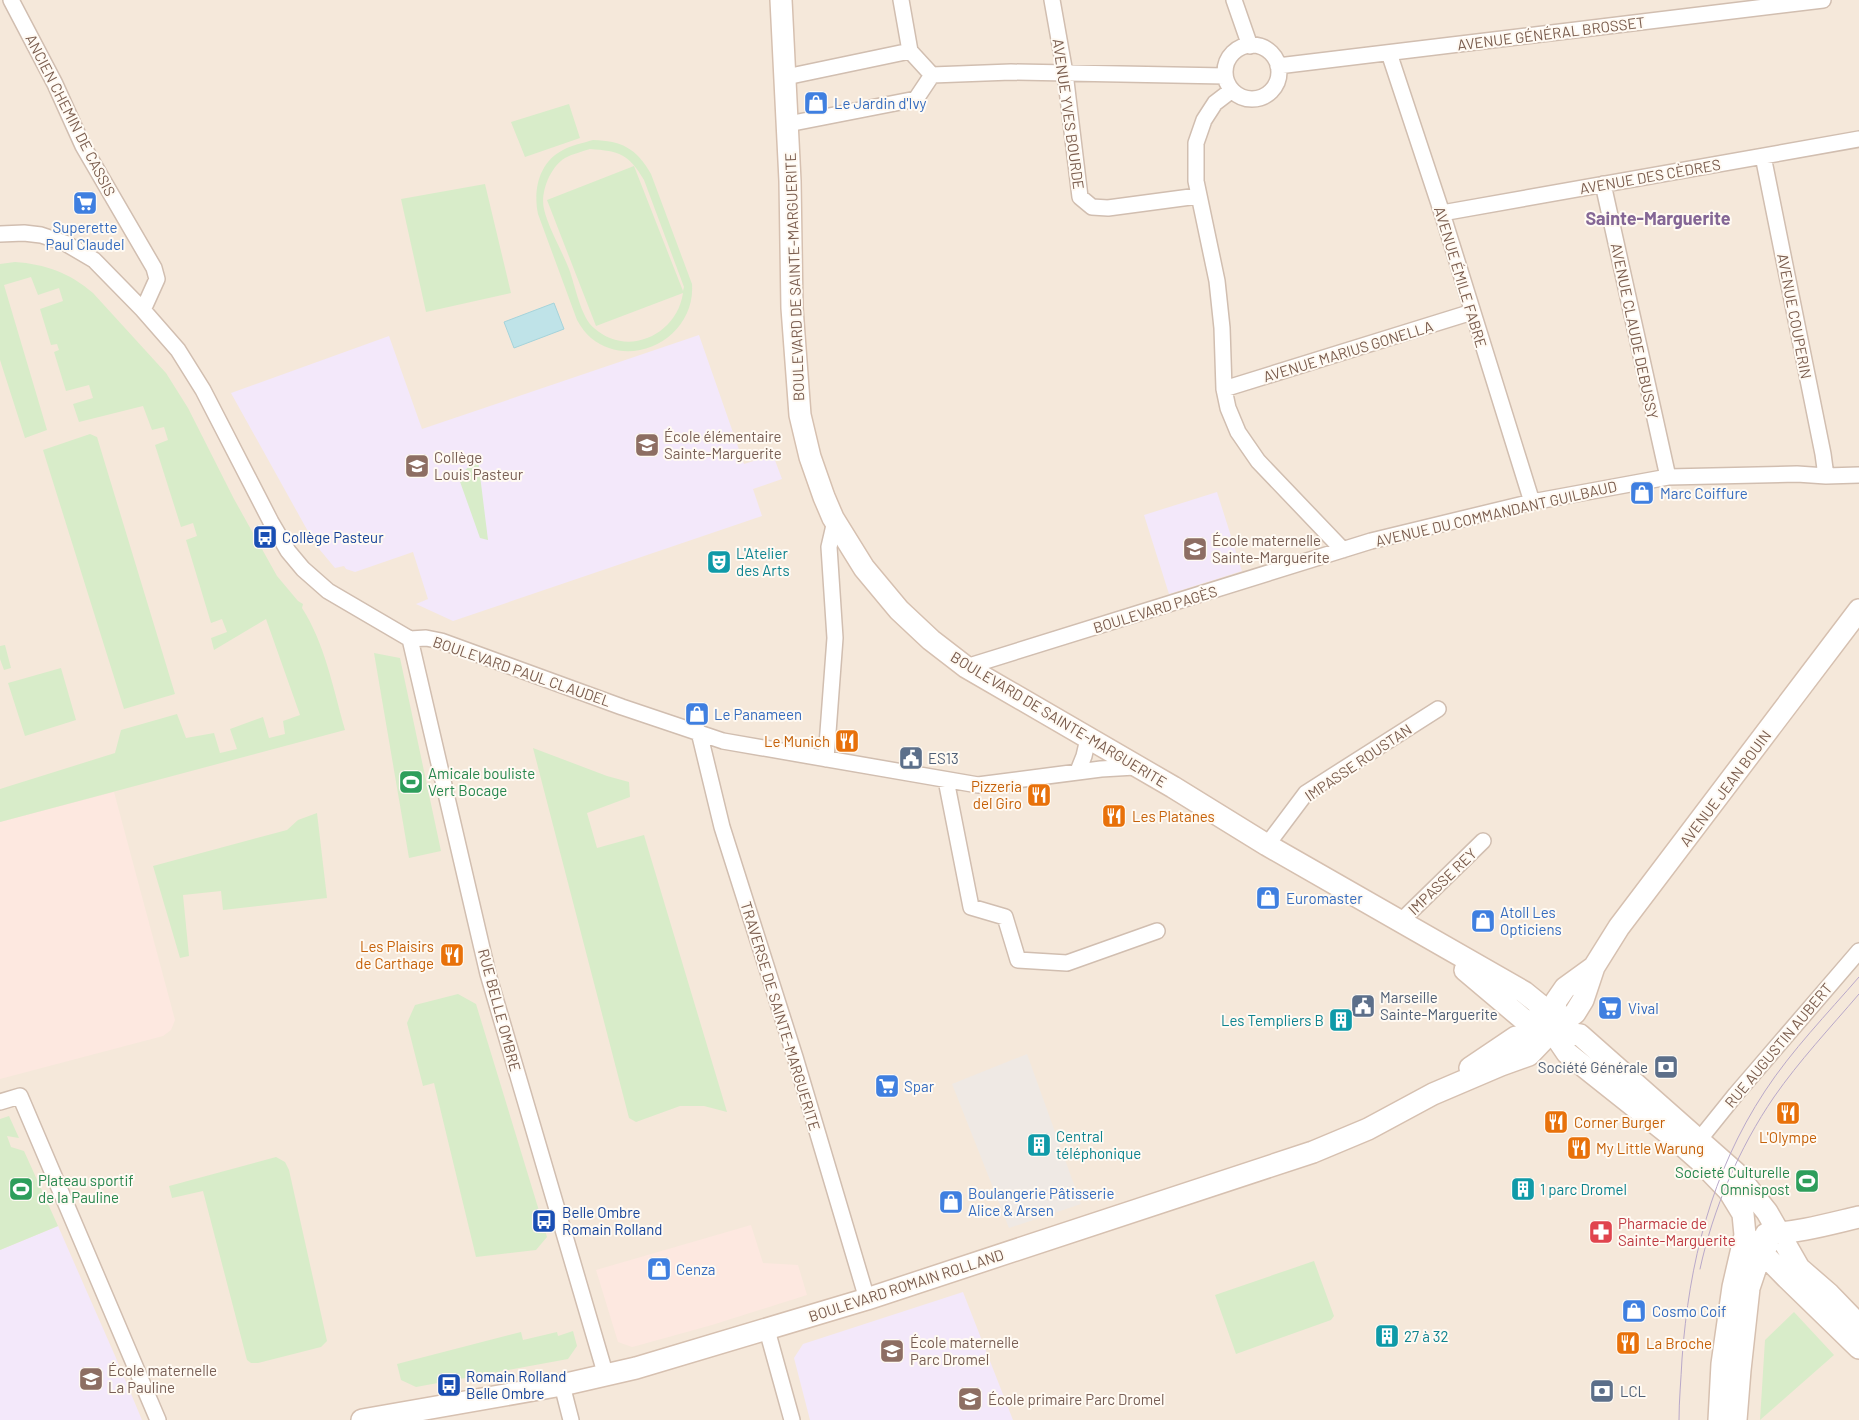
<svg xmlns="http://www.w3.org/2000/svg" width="1859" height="1420" viewBox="0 0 1859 1420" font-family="Barlow,sans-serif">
	<rect width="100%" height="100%" fill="#fdf6ec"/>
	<path fill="#f5e8da" d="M0,0H1859V1420H0Z"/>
	<path fill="#fde8e0" d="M114,792L175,1020L171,1030L163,1036L0,1079V822Z
		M751,1225L763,1263L798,1265L807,1295L712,1325L636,1346L632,1347L618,1342L596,1270Z"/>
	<path fill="#efe9e4" d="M1027,1054L1081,1204L1009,1228L952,1084Z"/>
	<path fill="#f3e8fa" d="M699,335L744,464L773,455L782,479L753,489L762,516L453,621L416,604L428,599L413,552L355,572L346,569L344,566L335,568L315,544L231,393L389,336L422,429Z
		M1217,492L1242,571L1169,594L1144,515Z
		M58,1226L116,1358L142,1420H0V1250Z
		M963,1292L1013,1420H810L794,1358L803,1344Z"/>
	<path fill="#d8ecc9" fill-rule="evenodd" d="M569,104L580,138L525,157L511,122Z
		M593,140C622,141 636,148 651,174L692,284C696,336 633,372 591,338C585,333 581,327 577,320L538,214C533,190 539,162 563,150C572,145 583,143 593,140ZM590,149C619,151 629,154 644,180L684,287L683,291L634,166L547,200L596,326L683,293C677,335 627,358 594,328C581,318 575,285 569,269C562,251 548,227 544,209C540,193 550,167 565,158C572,154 581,152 590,149Z
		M485,184L511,293L426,312L401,199Z
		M15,262C45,264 70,273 93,293L166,373L188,408L234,499L277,576L298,601L303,604L302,608C325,644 333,688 345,730L0,822V789L115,753L121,730L177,714L186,738L214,733L220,753L237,749L230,729L263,717L269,738L285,734L283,721L300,715L266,619L214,650L211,638L227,632L222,619L211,623L186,540L197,536L193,523L181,527L155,445L168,440L164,427L152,430L143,406L79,422L73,404L93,398L89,385L66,391L54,352L59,350L57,344L51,345L40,309L63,301L59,288L38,295L31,277L4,285L47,430L25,438L0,360V264Z
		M90,434L97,437L175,694L124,709L43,450Z
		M478,459L488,540L480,538L458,476Z
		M5,645L11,668L4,670L0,659V646Z
		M374,653L400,658L441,851L409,858Z
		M61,668L76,720L25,736L8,683Z
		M533,748L607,776L629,782L630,797L587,813L597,848L644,835L727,1112L704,1106H680L636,1122L629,1118Z
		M317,813L327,898L223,910L221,891L183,895L189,956L180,958L153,866L287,830L298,820Z
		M458,994L476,1004L547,1237L536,1250L476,1257L434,1083L423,1086L407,1023L415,1005Z
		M9,1116L19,1138L7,1136L11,1147L24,1151L58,1226L0,1250V1119Z
		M276,1157L285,1162L289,1170L327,1341L321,1347L258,1363H251L247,1360L203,1191L172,1198L169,1186Z
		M1314,1261L1334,1316L1331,1320L1236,1354L1215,1295Z
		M1794,1312L1834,1355L1760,1420L1765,1340Z
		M573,1331L577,1346L568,1359L416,1387L401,1380L397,1364L521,1332L523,1340L557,1332L558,1336Z"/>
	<path fill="#bfe3e8" stroke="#a5d3da" d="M554,303L564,329L514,348L504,322Z"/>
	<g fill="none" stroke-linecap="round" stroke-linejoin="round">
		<defs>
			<path id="street" d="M11,0L55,84L83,146L154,268L157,279L143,310
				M901,0L910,51
				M1052,0L1065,73L1080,197L1092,207L1108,208L1198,196
				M1234,0L1250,46
				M1225 72a27 27 0 1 1 54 0a27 27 0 1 1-54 0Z
				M910,51L932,75
				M1389,53L1442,213L1532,502
				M1278,66L1823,0
				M932,75L1011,72L1225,76
				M786,77L910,51
				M1232,90L1215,103L1204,120L1196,143V181L1217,281L1222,328L1224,389L1228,408L1238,432L1258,461L1343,550
				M788,124L916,99L932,75
				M1763,156L1823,454L1826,476
				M1603,184L1668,477
				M1442,213L1859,139
				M0,234L24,233L41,235L65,243L94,260L143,310L178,350L203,390L271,522L288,551L303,569L328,591L410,639L426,638L441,641L622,707L723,741L978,785L1101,769L1135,767
				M1224,389L1472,312
				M410,639L488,974L606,1376
				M966,667L1371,541L1532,502L1668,477L1797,474L1826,476L1859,475
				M699,732L722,827L795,1057L867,1299
				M826,759L835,638L829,547L835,521
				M1078,771L1084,756L1088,739
				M946,780L971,907L1005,917L1018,960L1067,963L1157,931
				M1267,845L1306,793L1438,709
				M1401,921L1483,841
				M0,1102L20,1096L158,1420
				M1699,1140L1736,1094L1859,951
				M767,1330L792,1420
				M562,1385L571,1420"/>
			<path id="secondary" d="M781,0L790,181L792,308L800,415L810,457L824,497L833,518L864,568L899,610L931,640L966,667L1173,787L1267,845L1524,992L1540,1005L1552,1031L1567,1053L1674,1138L1700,1161L1729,1191L1743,1214L1745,1235L1787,1278L1859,1348
				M1465,970L1523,1019L1552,1031L1580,1035L1736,1173L1767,1212L1799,1268L1829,1294L1859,1325
				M1552,1031L1556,1001L1565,988L1594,967
				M1470,1068L1516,1037L1552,1031
				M1766,1234C1797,1233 1829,1224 1859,1217
				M362,1420L562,1385L636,1368L867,1299L1313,1152L1368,1129L1433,1094L1501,1065L1529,1055L1552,1031L1575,1013L1583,1000L1594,967L1619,927L1859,610
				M1719,1420L1722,1364L1733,1287L1745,1235
				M1736,1420L1740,1370L1749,1288L1761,1252L1768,1244"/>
		</defs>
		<use href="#street" stroke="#d1beb0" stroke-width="18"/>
		<use href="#secondary" stroke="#d6c0b0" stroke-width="24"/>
		<use href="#street" stroke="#fff" stroke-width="15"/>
		<use href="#secondary" stroke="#fff" stroke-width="21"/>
		<path stroke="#b9a8c9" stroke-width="1" d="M1700,1269C1713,1209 1739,1148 1774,1097C1799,1061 1830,1028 1859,994
			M1679,1420C1679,1400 1681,1380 1682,1359C1689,1263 1711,1173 1765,1091C1792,1050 1827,1014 1859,977"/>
	</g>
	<defs>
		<symbol id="shop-square" viewBox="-11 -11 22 22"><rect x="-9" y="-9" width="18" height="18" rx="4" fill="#3f7fe0" stroke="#fffaf3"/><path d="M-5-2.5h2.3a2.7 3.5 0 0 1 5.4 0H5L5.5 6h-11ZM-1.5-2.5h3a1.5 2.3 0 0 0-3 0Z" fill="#fff"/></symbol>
		<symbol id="supermarket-square" viewBox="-11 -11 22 22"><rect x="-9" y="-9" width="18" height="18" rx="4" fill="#3f7fe0" stroke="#fffaf3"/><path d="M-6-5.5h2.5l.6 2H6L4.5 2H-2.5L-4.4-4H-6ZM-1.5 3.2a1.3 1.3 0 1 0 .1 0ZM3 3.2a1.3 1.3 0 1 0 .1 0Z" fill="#fff"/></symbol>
		<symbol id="school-square" viewBox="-11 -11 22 22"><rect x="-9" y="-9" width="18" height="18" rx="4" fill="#8d6e63" stroke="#fffaf3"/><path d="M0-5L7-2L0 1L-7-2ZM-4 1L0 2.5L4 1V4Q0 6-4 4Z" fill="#fff"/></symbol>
		<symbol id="bus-square" viewBox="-11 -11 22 22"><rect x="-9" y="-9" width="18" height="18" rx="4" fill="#1a4fb4" stroke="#fffaf3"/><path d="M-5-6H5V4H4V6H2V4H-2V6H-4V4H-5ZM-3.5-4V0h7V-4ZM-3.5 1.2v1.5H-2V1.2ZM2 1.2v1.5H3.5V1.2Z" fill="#fff"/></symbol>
		<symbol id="theatre-square" viewBox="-11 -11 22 22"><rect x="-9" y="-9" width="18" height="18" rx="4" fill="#0f9aa8" stroke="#fffaf3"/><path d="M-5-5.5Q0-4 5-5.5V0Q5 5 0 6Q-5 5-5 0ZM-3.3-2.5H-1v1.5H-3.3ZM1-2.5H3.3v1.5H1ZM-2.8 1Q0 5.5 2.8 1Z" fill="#fff"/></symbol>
		<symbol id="restaurant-square" viewBox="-11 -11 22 22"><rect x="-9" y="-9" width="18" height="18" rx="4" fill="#e8710a" stroke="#fffaf3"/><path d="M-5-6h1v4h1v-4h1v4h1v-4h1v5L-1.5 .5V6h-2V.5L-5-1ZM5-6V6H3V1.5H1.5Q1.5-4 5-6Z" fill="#fff"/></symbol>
		<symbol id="civic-square" viewBox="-11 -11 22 22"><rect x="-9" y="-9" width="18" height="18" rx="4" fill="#5c6f8a" stroke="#fffaf3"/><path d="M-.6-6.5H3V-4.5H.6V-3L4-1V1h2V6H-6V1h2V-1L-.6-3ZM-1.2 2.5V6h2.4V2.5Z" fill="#fff"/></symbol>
		<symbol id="stadium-square" viewBox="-11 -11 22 22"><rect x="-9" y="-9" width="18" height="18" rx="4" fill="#2e9e5b" stroke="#fffaf3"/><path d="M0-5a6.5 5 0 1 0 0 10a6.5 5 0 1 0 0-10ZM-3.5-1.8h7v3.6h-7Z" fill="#fff"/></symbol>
		<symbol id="building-square" viewBox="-11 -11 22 22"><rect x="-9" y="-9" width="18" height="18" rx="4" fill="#0f9aa8" stroke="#fffaf3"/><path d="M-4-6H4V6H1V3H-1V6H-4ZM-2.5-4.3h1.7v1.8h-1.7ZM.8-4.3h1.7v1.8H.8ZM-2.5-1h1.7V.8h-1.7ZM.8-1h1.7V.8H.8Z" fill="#fff"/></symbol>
		<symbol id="bank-square" viewBox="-11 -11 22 22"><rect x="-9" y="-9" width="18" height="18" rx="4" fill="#5c6f8a" stroke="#fffaf3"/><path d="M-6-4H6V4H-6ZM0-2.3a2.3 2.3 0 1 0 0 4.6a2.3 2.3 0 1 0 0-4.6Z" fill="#fff"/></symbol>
		<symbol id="pharmacy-square" viewBox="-11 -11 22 22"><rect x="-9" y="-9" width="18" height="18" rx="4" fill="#e0444e" stroke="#fffaf3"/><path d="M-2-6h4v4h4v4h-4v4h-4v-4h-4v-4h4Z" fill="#fff"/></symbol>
	</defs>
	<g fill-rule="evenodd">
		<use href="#shop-square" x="802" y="89" width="28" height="28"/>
		<use href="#supermarket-square" x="71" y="189" width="28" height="28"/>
		<use href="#school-square" x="633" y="431" width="28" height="28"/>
		<use href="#school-square" x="403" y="452" width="28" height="28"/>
		<use href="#shop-square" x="1628" y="479" width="28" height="28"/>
		<use href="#bus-square" x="251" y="523" width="28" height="28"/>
		<use href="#school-square" x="1181" y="535" width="28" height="28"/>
		<use href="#theatre-square" x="705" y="548" width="28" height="28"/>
		<use href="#shop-square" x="683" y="700" width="28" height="28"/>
		<use href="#restaurant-square" x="833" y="727" width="28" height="28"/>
		<use href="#civic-square" x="897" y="744" width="28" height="28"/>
		<use href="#stadium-square" x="397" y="768" width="28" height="28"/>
		<use href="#restaurant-square" x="1025" y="781" width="28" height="28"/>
		<use href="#restaurant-square" x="1100" y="802" width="28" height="28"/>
		<use href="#shop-square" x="1254" y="884" width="28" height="28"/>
		<use href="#shop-square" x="1469" y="907" width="28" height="28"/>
		<use href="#restaurant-square" x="438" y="941" width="28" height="28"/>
		<use href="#civic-square" x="1349" y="992" width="28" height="28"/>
		<use href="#supermarket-square" x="1596" y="994" width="28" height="28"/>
		<use href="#building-square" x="1327" y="1006" width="28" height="28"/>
		<use href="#bank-square" x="1652" y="1053" width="28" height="28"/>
		<use href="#supermarket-square" x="873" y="1072" width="28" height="28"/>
		<use href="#restaurant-square" x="1774" y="1099" width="28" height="28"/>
		<use href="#restaurant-square" x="1542" y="1108" width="28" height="28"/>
		<use href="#building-square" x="1025" y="1131" width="28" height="28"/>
		<use href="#restaurant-square" x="1565" y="1134" width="28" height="28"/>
		<use href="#stadium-square" x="1793" y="1167" width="28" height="28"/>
		<use href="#stadium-square" x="7" y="1175" width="28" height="28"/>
		<use href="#building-square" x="1509" y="1175" width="28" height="28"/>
		<use href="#shop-square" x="937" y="1188" width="28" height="28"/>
		<use href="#bus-square" x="530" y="1207" width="28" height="28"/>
		<use href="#pharmacy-square" x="1587" y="1218" width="28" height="28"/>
		<use href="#shop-square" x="645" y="1255" width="28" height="28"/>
		<use href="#shop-square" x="1620" y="1297" width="28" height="28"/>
		<use href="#building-square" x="1373" y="1322" width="28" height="28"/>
		<use href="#restaurant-square" x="1614" y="1329" width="28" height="28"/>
		<use href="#school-square" x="878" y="1337" width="28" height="28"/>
		<use href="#school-square" x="77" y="1365" width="28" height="28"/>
		<use href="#bus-square" x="435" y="1371" width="28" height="28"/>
		<use href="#bank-square" x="1588" y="1377" width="28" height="28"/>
		<use href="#school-square" x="956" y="1385" width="28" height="28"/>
	</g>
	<g text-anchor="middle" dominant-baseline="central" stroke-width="4" stroke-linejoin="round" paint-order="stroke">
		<g font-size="15" fill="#7a5c4d" stroke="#fffaf3">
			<text transform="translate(1551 33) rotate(-7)">AVENUE GÉNÉRAL BROSSET</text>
			<text transform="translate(1069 114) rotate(82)">AVENUE YVES BOURDE</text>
			<text transform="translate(71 115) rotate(63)">ANCIEN CHEMIN DE CASSIS</text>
			<text transform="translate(1650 176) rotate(-10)">AVENUE DES CÈDRES</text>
			<text transform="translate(794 277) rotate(-92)">BOULEVARD DE SAINTE-MARGUERITE</text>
			<text transform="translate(1461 277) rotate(73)">AVENUE ÉMILE FABRE</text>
			<text transform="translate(1795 316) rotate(79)">AVENUE COUPERIN</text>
			<text transform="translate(1635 331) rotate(78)">AVENUE CLAUDE DEBUSSY</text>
			<text transform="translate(1348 351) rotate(-17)">AVENUE MARIUS GONELLA</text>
			<text transform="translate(1496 513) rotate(-13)">AVENUE DU COMMANDANT GUILBAUD</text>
			<text transform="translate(1155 609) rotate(-17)">BOULEVARD PAGÈS</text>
			<text transform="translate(522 671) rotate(19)">BOULEVARD PAUL CLAUDEL</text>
			<text transform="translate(1059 719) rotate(31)">BOULEVARD DE SAINTE-MARGUERITE</text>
			<text transform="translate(1358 762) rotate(-34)">IMPASSE ROUSTAN</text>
			<text transform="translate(1725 788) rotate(-53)">AVENUE JEAN BOUIN</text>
			<text transform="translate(1442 881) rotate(-44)">IMPASSE REY</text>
			<text transform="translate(500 1010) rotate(75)">RUE BELLE OMBRE</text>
			<text transform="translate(781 1016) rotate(73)">TRAVERSE DE SAINTE-MARGUERITE</text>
			<text transform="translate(1778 1045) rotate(-50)">RUE AUGUSTIN AUBERT</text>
			<text transform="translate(906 1285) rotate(-18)">BOULEVARD ROMAIN ROLLAND</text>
		</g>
		<g font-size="15" fill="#366cbe" stroke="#fffaf3" text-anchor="start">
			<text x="834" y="103">Le Jardin d'Ivy</text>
			<text x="85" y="227" text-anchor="middle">Superette<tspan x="85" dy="17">Paul Claudel</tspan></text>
			<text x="1660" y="493">Marc Coiffure</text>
			<text x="714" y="714">Le Panameen</text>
			<text x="1286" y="898">Euromaster</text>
			<text x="1500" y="912">Atoll Les<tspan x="1500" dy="17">Opticiens</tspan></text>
			<text x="1628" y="1008">Vival</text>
			<text x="904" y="1086">Spar</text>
			<text x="968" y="1193">Boulangerie Pâtisserie<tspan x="968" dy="17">Alice &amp; Arsen</tspan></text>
			<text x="676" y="1269">Cenza</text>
			<text x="1652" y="1311">Cosmo Coif</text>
		</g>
		<g font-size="15" fill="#785e54" stroke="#fffaf3" text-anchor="start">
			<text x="664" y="436">École élémentaire<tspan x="664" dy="17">Sainte-Marguerite</tspan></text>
			<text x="434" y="457">Collège<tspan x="434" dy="17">Louis Pasteur</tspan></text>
			<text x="1212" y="540">École maternelle<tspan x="1212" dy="17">Sainte-Marguerite</tspan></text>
			<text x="910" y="1342">École maternelle<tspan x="910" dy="17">Parc Dromel</tspan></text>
			<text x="108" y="1370">École maternelle<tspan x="108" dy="17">La Pauline</tspan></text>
			<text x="988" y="1399">École primaire Parc Dromel</text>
		</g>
		<g font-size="15" fill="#164399" stroke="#fffaf3" text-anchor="start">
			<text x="282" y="537">Collège Pasteur</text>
			<text x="562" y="1212">Belle Ombre<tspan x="562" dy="17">Romain Rolland</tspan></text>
			<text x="466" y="1376">Romain Rolland<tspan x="466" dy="17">Belle Ombre</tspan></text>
		</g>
		<g font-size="15" fill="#0d838f" stroke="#fffaf3" text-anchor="start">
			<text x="736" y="553">L'Atelier<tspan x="736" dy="17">des Arts</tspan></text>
			<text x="1324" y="1020" text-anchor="end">Les Templiers B</text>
			<text x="1056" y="1136">Central<tspan x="1056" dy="17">téléphonique</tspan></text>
			<text x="1540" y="1189">1 parc Dromel</text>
			<text x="1404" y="1336">27 à 32</text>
		</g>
		<g font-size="15" fill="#c56008" stroke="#fffaf3" text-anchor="start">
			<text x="830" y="741" text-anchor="end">Le Munich</text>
			<text x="1022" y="786" text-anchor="end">Pizzeria<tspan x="1022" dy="17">del Giro</tspan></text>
			<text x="1132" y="816">Les Platanes</text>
			<text x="434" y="946" text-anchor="end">Les Plaisirs<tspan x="434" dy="17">de Carthage</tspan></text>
			<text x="1574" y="1122">Corner Burger</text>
			<text x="1788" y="1137" text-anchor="middle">L'Olympe</text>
			<text x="1596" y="1148">My Little Warung</text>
			<text x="1646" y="1343">La Broche</text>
		</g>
		<g font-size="15" fill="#4e5e75" stroke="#fffaf3" text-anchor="start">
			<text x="928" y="758">ES13</text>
			<text x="1380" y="997">Marseille<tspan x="1380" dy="17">Sainte-Marguerite</tspan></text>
			<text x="1648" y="1067" text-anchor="end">Société Générale</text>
			<text x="1620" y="1391">LCL</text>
		</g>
		<g font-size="15" fill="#27864d" stroke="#fffaf3" text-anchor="start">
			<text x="428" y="773">Amicale bouliste<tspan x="428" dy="17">Vert Bocage</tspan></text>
			<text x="1790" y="1172" text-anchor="end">Societé Culturelle<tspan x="1790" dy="17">Omnispost</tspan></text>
			<text x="38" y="1180">Plateau sportif<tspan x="38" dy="17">de la Pauline</tspan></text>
		</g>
		<g font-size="15" fill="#be3a42" stroke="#fffaf3" text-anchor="start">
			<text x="1618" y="1223">Pharmacie de<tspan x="1618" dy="17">Sainte-Marguerite</tspan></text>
		</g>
		<g font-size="18" font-weight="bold" fill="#846695" stroke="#fffaf3">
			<text x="1658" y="218">Sainte-Marguerite</text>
		</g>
	</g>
</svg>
